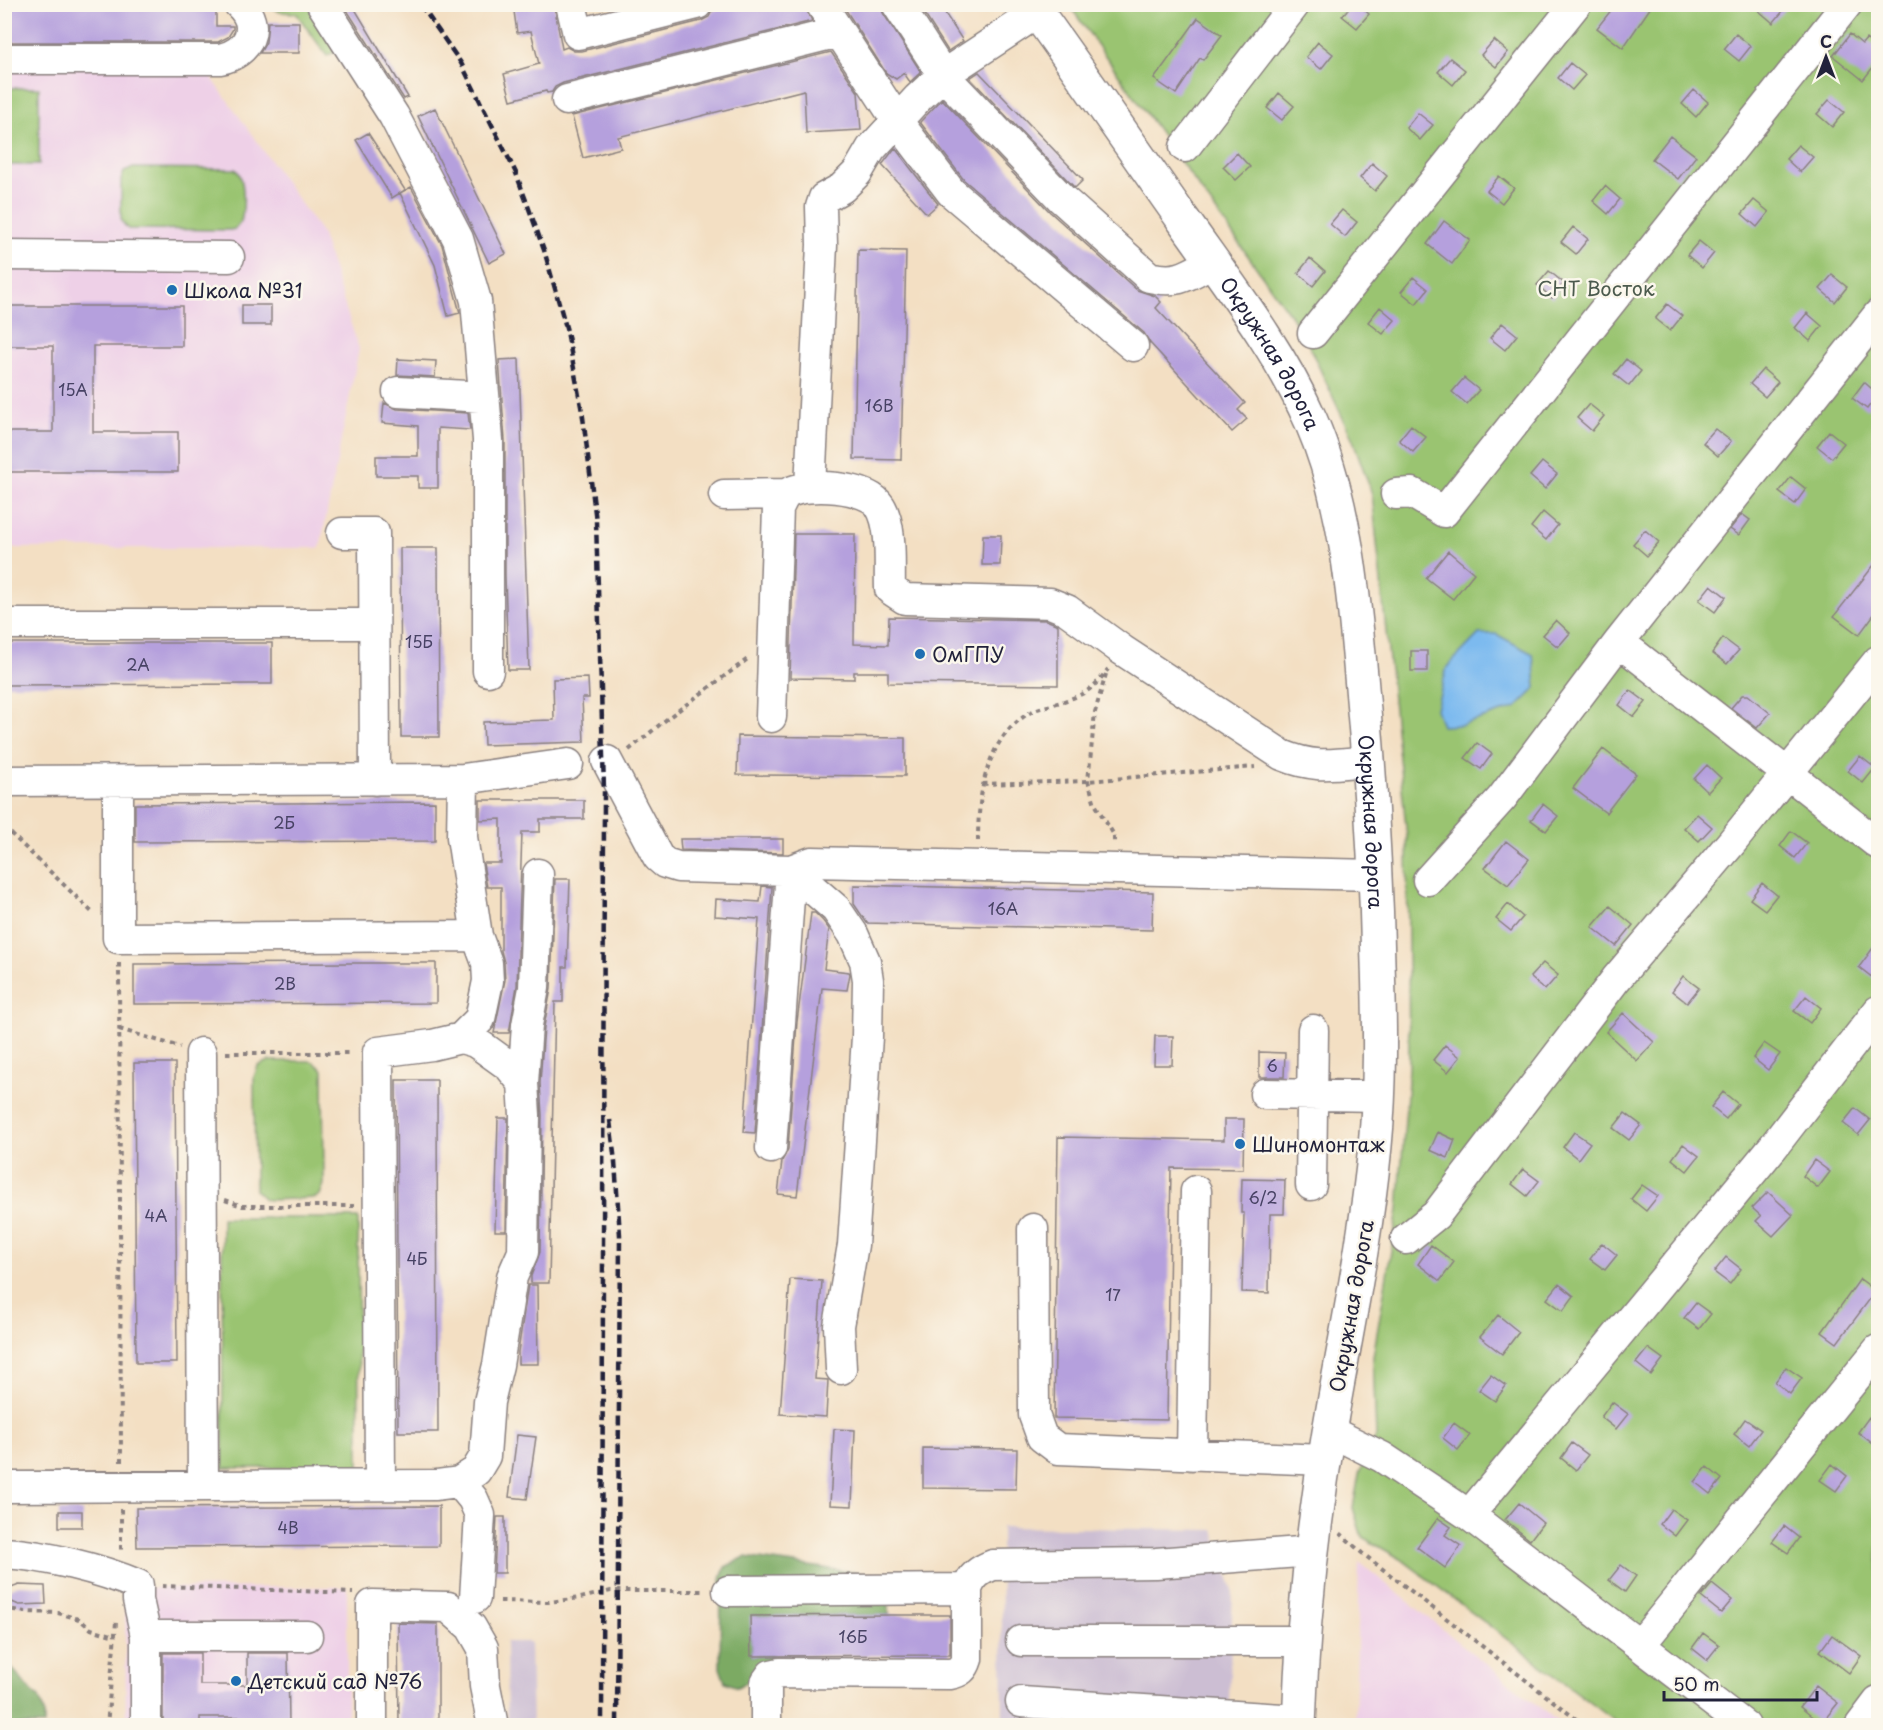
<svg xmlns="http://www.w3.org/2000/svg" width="1883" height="1730" viewBox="0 0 1883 1730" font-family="'Playpen Sans',sans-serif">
	<rect width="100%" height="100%" fill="#fbf7ec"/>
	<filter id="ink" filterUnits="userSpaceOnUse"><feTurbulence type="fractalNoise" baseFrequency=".0167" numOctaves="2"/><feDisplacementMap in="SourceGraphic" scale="12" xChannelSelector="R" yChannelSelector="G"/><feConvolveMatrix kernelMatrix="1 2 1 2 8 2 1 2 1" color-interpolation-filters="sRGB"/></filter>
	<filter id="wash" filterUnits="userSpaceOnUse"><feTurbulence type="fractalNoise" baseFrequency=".008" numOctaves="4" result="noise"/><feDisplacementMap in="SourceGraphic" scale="24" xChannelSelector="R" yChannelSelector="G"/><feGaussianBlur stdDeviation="1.35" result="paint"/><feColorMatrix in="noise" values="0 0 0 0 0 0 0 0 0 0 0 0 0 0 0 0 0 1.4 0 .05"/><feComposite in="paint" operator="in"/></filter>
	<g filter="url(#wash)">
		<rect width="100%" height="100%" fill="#f3dfc3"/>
		<path fill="#eed0e7" d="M4,64H202L321,232L359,349L320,548H5Z
			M1359,1562L1562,1725H1355Z
			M347,1587V1725H126L125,1588Z"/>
		<path fill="#ccbed3" d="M1001,1527L1214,1530L1233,1591L1229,1700L1220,1725H1003Z
			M506,1642H530L532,1725H507Z"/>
		<path fill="#9ac471" stroke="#5e7356" stroke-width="1.5" d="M267,5H319L345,46L327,56L296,13L280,12Z
			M1069,5H1878V1725H1620L1401,1559L1362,1537L1353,1508L1359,1474L1376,1436L1373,1357L1398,1210L1409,1068L1407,837L1372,494L1353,440L1303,333Z
			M5,88H39V165H5Z
			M133,168L235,169C246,176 244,210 241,222L235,229L230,230L128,229L122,222L121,218V180L124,172Z
			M269,1061H309L314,1062L323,1070L324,1184L320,1195L315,1198L270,1200L264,1199L255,1190L254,1077L258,1066Z
			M222,1218H358L359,1467L223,1468Z"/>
		<path fill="#7baa63" stroke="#4e664f" stroke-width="1.5" d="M745,1557L859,1573L878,1578L889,1599V1615L751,1616V1656H773C764,1673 753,1680 737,1687L725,1682L720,1668L721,1579L725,1567Z
			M4,1661C19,1671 25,1690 39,1697L44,1712V1725H5Z"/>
		<path fill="#7cbaef" stroke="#4f6e95" stroke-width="1.5" d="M1479,634H1496L1533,654L1536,688L1517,707L1462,725L1442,726L1436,709L1447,667Z"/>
		<g id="blocks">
			<path fill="#b5a0dd" d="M4,4H143V7H216V26H233V29L228,37L218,42H4Z
				M343,4H352L408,97L404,99Z
				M513,4H554L562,49L567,47L574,51H582L701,21L709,17L712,11L738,4H804L812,21L563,83L555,87L552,92L547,93L546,91L511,100L504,74L539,64L531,31L517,33Z
				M842,4H880L883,13L921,72L910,82L904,73L896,79L886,73Z
				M918,4H939L963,41L948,51Z
				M1352,4H1358L1369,14L1357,28L1342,16Z
				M1616,4H1653L1623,48L1597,28Z
				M1751,4H1789L1773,23Z
				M1198,18L1222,35L1203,60L1200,58L1176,94L1154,79Z
				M268,22H299V53H260L266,42Z
				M1736,34L1751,46L1739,61L1724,49Z
				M1850,34L1862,44L1866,39L1878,49V61L1863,80L1833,56Z
				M1494,40L1508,52L1496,67L1481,55Z
				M1318,42L1333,54L1321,69L1306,57Z
				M831,52L858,92L861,130L806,133L804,90L618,137L621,148L583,158L572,116Z
				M1450,58L1465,70L1453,85L1438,72Z
				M1570,63L1585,75L1572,90L1558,78Z
				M979,72L1083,180L1075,188L970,78Z
				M1694,90L1708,102L1696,117L1682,104Z
				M1279,93L1294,106L1282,120L1267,108Z
				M942,99L1050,212L1137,290L1155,296L1161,302L1156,308L1245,403L1238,410L1247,419L1232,432L1150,343L1144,333L964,180L920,122Z
				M1829,100L1844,112L1832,127L1817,114Z
				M435,108L506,254L489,263L418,116Z
				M1418,113L1433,125L1420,140L1406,128Z
				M368,133L405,190L392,198L356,140Z
				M1670,136L1696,156L1678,179L1652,159Z
				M1798,145L1813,157L1800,172L1786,159Z
				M895,148L938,204L927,214L882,165Z
				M1237,153L1250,167L1236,180L1223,167Z
				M1372,163L1387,176L1375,191L1360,178Z
				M1499,176L1514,188L1502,203L1487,191Z
				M1605,186L1620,199L1608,214L1593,201Z
				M411,187L442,245L460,313L448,316L435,265L400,193Z
				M1754,200L1769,212L1757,227L1742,214Z
				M1342,210L1357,222L1345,237L1330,224Z
				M1444,221L1470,240L1452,264L1427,244Z
				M1573,227L1588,239L1576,254L1561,242Z
				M1699,241L1714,253L1702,268L1687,255Z
				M858,250L906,251L901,460L854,459Z
				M1310,258L1325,271L1313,286L1298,273Z
				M1549,271L1564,283L1552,298L1537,285Z
				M1832,275L1847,287L1835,302L1820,289Z
				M1413,277L1428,289L1416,304L1401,292Z
				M1667,304L1682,316L1670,331L1655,319Z
				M242,305H271V325H242Z
				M4,306H182V346H93V432H178V472H4V432H53V346H4Z
				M1380,307L1395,320L1383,334L1368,322Z
				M1807,313L1822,326L1810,341L1795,328Z
				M1502,323L1517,335L1505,350L1490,338Z
				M398,359L436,361L435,377L397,375Z
				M519,359L529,670H508L505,575V440L499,360Z
				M1626,359L1641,371L1629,386L1614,374Z
				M1763,369L1778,382L1765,397L1750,384Z
				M1464,378L1479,390L1467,404L1452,392Z
				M1864,382L1878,394L1867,409L1852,398Z
				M384,403L397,409L468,413L470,430L438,428V488H418V476H376V456H418V426L382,423Z
				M1589,404L1604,416L1592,431L1577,418Z
				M1411,425L1426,437L1413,452L1399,440Z
				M1715,429L1731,441L1718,456L1703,443Z
				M1829,431L1844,443L1832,458L1817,446Z
				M1542,462L1557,474L1545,489L1530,476Z
				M1791,477L1806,489L1795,504L1779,492Z
				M1543,512L1558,525L1546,540L1531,527Z
				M1742,514L1750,520L1739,535L1730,529Z
				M1645,530L1659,542L1647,556L1633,544Z
				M794,534H855L854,644L888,645L889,617L1046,620L1058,625V685L888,683V672H854V679L790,678Z
				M983,535H1001L1000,565H982Z
				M400,548H438L439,737H401Z
				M1448,551L1474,573L1453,599L1426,578Z
				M1878,560V609L1859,635L1834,616Z
				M1711,585L1726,597L1715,612L1699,600Z
				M1556,620L1570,633L1558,647L1543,635Z
				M1723,638L1739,650L1727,664L1712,653Z
				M4,643H272V684L4,685Z
				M1411,651H1427V671H1411Z
				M588,678L589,698H582L584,742L484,745L483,722L554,720L553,679Z
				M1630,690L1646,702L1634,717L1619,705Z
				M1742,695H1748L1770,713L1757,728L1731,708Z
				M738,736L905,738V776L737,775Z
				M1477,743L1492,754L1481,769L1465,758Z
				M1603,749L1636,774L1606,813L1573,788Z
				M1860,756L1875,768L1863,783L1848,771Z
				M1707,765L1721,778L1708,792L1694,779Z
				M480,800H584V819H540V832H522L517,986L509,1033H494L505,980L504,962L501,951V887H487L483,863H501V819L480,820Z
				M435,802V841L135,842V804Z
				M1543,804L1558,816L1546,831L1531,820Z
				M1697,814L1712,827L1699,841L1684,828Z
				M1791,831L1807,843L1795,858L1780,846Z
				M680,839H783V853L681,850Z
				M1506,841L1529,859L1508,885L1485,868Z
				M555,879H570L567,967H563V1002H555L549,1283H531V1276L540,1252L542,1115L540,1083L544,1027L551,989Z
				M1762,883L1777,895L1765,910L1750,899Z
				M854,885L1153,892L1152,930L867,923L854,904Z
				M762,886L772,887L755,1133L744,1132L759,919L715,916L716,899L760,902Z
				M1508,904L1523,917L1511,931L1496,919Z
				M1610,906L1633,925L1616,946L1592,927Z
				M811,913H815L823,921L829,929L824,969L849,972L850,974L847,990L822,988L797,1196L778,1194L782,1161L788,1149L797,1022Z
				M1878,941V982L1859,967Z
				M351,963H436V1003L134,1004V964Z
				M1543,963L1558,975L1545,990L1530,977Z
				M1683,976L1699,988L1687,1003L1672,991Z
				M1806,996L1821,1008L1810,1023L1794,1011Z
				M1623,1013L1654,1042L1637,1061L1606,1032Z
				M1155,1036H1173L1172,1065H1154Z
				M1764,1043L1780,1054L1768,1070L1753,1058Z
				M1445,1045L1460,1057L1448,1072L1433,1060Z
				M1259,1052L1285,1053L1284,1077H1259Z
				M134,1063H175L177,1363H136Z
				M396,1080H437L438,1432H398Z
				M1723,1092L1738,1104L1726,1119L1711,1107Z
				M1855,1108L1870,1120L1858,1135L1843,1123Z
				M1625,1113L1641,1125L1629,1140L1613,1128Z
				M498,1118H508L506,1231H495Z
				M1224,1119H1244L1243,1169L1171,1168L1167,1420L1054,1418L1058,1137L1224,1140Z
				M1438,1132L1455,1140L1448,1158L1430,1150Z
				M1574,1132L1590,1143L1578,1159L1563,1147Z
				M1683,1144L1699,1156L1687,1171L1672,1159Z
				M1814,1160L1830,1172L1818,1188L1803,1176Z
				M1523,1169L1539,1181L1527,1196L1512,1184Z
				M1242,1179L1285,1180L1284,1214H1270L1269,1293L1242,1292L1244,1213H1241Z
				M1642,1185L1658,1196L1646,1211L1631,1199Z
				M1768,1192L1793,1215L1773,1236L1756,1221L1761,1216L1752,1208Z
				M1602,1243L1617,1255L1605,1270L1590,1259Z
				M1431,1245L1454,1262L1440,1281L1418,1264Z
				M1726,1257L1741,1269L1730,1284L1714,1272Z
				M790,1279L822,1281L815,1379L828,1380L826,1417L780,1414Z
				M1860,1279L1876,1291L1837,1343L1822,1332Z
				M1559,1284L1574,1296L1563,1311L1547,1299Z
				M528,1285H537L538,1364H518V1352Z
				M1696,1303L1711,1314L1699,1329L1684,1318Z
				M1498,1315L1519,1332L1502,1354L1480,1337Z
				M1648,1348L1663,1359L1651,1375L1636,1363Z
				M1786,1367L1802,1378L1790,1394L1775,1382Z
				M1491,1375L1506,1386L1495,1401L1479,1390Z
				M1612,1402L1628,1414L1616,1429L1601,1417Z
				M1869,1417L1878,1424V1448L1858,1432Z
				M1745,1419L1761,1430L1749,1446L1734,1434Z
				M1454,1423L1470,1435L1458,1450L1443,1438Z
				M834,1429L855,1430L852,1506L830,1505Z
				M517,1435L536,1437L527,1499L509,1497Z
				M1572,1443L1588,1455L1576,1470L1561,1458Z
				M923,1448L1017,1449L1016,1489L923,1488Z
				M1832,1464L1847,1476L1836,1491L1820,1480Z
				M1707,1467L1722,1479L1710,1494L1695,1482Z
				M1519,1503L1543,1523L1530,1540L1505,1520Z
				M439,1506V1546L137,1547L136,1508Z
				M1671,1509L1687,1520L1675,1536L1660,1524Z
				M59,1511H82V1527H59Z
				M497,1517H505V1573H494Z
				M1438,1518L1451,1527L1445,1535L1461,1546L1445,1568L1417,1547Z
				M1784,1526L1799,1538L1788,1553L1772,1542Z
				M1621,1565L1636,1576L1625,1592L1609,1580Z
				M1712,1584L1732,1600L1721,1613L1701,1597Z
				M19,1585L45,1586L46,1604L19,1605L12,1602L9,1599V1591L11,1588Z
				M889,1615H950V1655L751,1656L750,1616Z
				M398,1623L438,1624V1725H399Z
				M1703,1633L1719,1645L1707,1660L1692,1648Z
				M1832,1635L1861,1656L1849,1673L1820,1651Z
				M163,1653H200V1685H247V1653H288L289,1725H248V1717H200V1725H163Z
				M1816,1686L1838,1703L1821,1724L1800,1707Z"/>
		</g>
	</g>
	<g filter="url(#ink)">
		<use href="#blocks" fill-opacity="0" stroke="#8a807f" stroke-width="1.5"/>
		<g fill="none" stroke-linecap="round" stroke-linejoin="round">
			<defs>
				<path id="minor" d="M322,4L394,116L458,239L476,301L488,440V671
					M571,4L578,34L697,4
					M821,4L898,122L951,192L1133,346
					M897,4L943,75L1062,199L1149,277C1179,284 1188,275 1212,262
					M4,59H220C248,54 263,26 239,4
					M567,100L839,32
					M1185,147L1295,4
					M4,255L229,257
					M1313,333L1576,4
					M398,392L484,397
					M810,487L822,245L821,207L824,198L842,188L857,173L871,149L918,98L943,75L1037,13
					M1396,494L1412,493L1444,512L1847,4
					M724,495L786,494
					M342,533H374L375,780
					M4,624H374
					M1619,642L1878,844
					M771,717L778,508C781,503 783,496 788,493C807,482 868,486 880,506C893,527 889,565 890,589L905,599L1050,603L1067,610L1122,650L1282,755C1316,769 1334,764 1369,761
					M607,761L658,857L665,863L678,867L791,870L812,862L1376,875
					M4,781L463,779L568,764
					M118,781V938L477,936
					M1428,880L1502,798L1619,642L1878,315
					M201,1053L203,1486
					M523,1083L527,1025L534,988L538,874
					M1265,1094L1378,1096
					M771,1148L791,870L836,909L853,934L865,961L868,980L867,1037L853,1245L839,1326L841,1369
					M1311,1185L1313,1030
					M1033,1229L1034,1415L1042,1437L1058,1449L1325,1460
					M1406,1239L1436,1215L1616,979L1732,842L1878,661
					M1329,1431L1382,1457L1469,1515L1745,1726
					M1192,1455L1196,1191
					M459,1482L473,1499L480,1515L475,1598
					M380,1485L378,1052L432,1045L461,1038L480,1019L488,981L487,963L477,936L462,837L463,779
					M4,1487L436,1485L459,1482L476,1471L485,1456L489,1402L498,1365L512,1277L523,1252L525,1115L523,1083L509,1066L484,1048L475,1042L461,1038
					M1469,1515L1773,1147L1878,1011
					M4,1553C44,1555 101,1569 138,1585V1600L146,1636V1726
					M728,1591L967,1589
					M146,1636H307
					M1021,1641H1303
					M1640,1645L1878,1350
					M1021,1702L1299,1720
					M372,1726V1605L448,1607L471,1627L483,1648L485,1686L493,1726
					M766,1726V1682L771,1675L780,1673L950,1674C960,1672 964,1669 967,1659V1589C972,1575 980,1570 993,1565L1156,1563L1313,1551
					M1860,1726L1878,1702"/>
				<g id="major">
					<path id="s1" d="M1031,4C1083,76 1133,149 1184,221C1229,285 1279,349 1311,421C1348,506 1355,608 1363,699C1371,787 1376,875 1378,963C1380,1024 1381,1085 1375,1146C1366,1240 1346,1333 1330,1426C1313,1524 1302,1626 1299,1726"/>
				</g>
			</defs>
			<use href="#minor" stroke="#8a807f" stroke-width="33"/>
			<use href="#major" stroke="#8a807f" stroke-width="36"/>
			<path stroke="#8a807f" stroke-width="4" stroke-dasharray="4.5 4.5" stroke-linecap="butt" d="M1106,674L1095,712L1088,781L1095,804L1114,835V845
				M629,750L668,718L749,658
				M983,784L1088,781L1255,767
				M4,827L94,914
				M978,841C978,793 986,736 1033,711C1038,708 1045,707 1051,705C1080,696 1090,694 1108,669
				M119,963L121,1462
				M119,1029L180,1047
				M226,1053H353
				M225,1200L242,1206H354
				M121,1509V1552
				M1340,1533L1362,1553L1585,1726
				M162,1586L353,1593
				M500,1601L549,1602L580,1598L611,1591H704
				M4,1608L25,1612L58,1613L79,1619L91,1629L115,1636
				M107,1726L116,1622"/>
			<use href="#minor" stroke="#fff" stroke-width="30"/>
			<use href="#major" stroke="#fff" stroke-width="33"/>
			<path stroke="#22223b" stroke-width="4.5" stroke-dasharray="9 4.5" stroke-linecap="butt" d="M420,4L461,63L516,173L544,250L567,331L583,417L596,521L604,790L602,1726
				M610,1120L615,1162L620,1235L617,1726"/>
		</g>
	</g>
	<g fill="#1f6fb2" stroke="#fbf7ec" stroke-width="2">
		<circle cx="172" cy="290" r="6"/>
		<circle cx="920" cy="654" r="6"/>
		<circle cx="1240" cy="1144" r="6"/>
		<circle cx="236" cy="1681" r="6"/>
	</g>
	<g text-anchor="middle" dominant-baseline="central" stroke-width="5" stroke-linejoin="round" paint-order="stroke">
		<g font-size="16" fill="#474264">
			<text x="73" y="389">15А</text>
			<text x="879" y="405">16В</text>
			<text x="419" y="641">15Б</text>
			<text x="138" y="664">2А</text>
			<text x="284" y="822">2Б</text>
			<text x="1003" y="908">16А</text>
			<text x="285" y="983">2В</text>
			<text x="1272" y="1065">6</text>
			<text x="1263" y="1197">6/2</text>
			<text x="156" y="1215">4А</text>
			<text x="417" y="1258">4Б</text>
			<text x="1113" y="1294">17</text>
			<text x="288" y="1527">4В</text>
			<text x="853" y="1636">16Б</text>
		</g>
		<g font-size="20" fill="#4c5b4e" stroke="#fbf7ec">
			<text x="1596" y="288">СНТ Восток</text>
		</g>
		<g font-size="20" fill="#22223b" stroke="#fbf7ec" text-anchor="start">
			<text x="184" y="290">Школа №31</text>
			<text x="932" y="654">ОмГПУ</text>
			<text x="1252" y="1144">Шиномонтаж</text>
			<text x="248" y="1681">Детский сад №76</text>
		</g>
		<g font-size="20" fill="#22223b" stroke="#fbf7ec">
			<text stroke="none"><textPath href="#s1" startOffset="424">Окружная дорога</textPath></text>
			<text stroke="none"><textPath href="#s1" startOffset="910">Окружная дорога</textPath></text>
			<text transform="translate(1351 1306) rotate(-80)">Окружная дорога</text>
		</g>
	</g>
	<rect width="1883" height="1730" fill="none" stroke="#fbf7ec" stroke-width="24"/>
	<g transform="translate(1826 57)" stroke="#fbf7ec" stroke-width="4.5" paint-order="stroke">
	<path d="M0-4.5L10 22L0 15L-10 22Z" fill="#22223b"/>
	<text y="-9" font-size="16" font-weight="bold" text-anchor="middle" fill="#22223b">С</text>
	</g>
	<path d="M1664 1691v9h153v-9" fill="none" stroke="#22223b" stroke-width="3"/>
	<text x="1673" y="1691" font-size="18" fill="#22223b" stroke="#fbf7ec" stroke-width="4.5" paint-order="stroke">50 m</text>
</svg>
